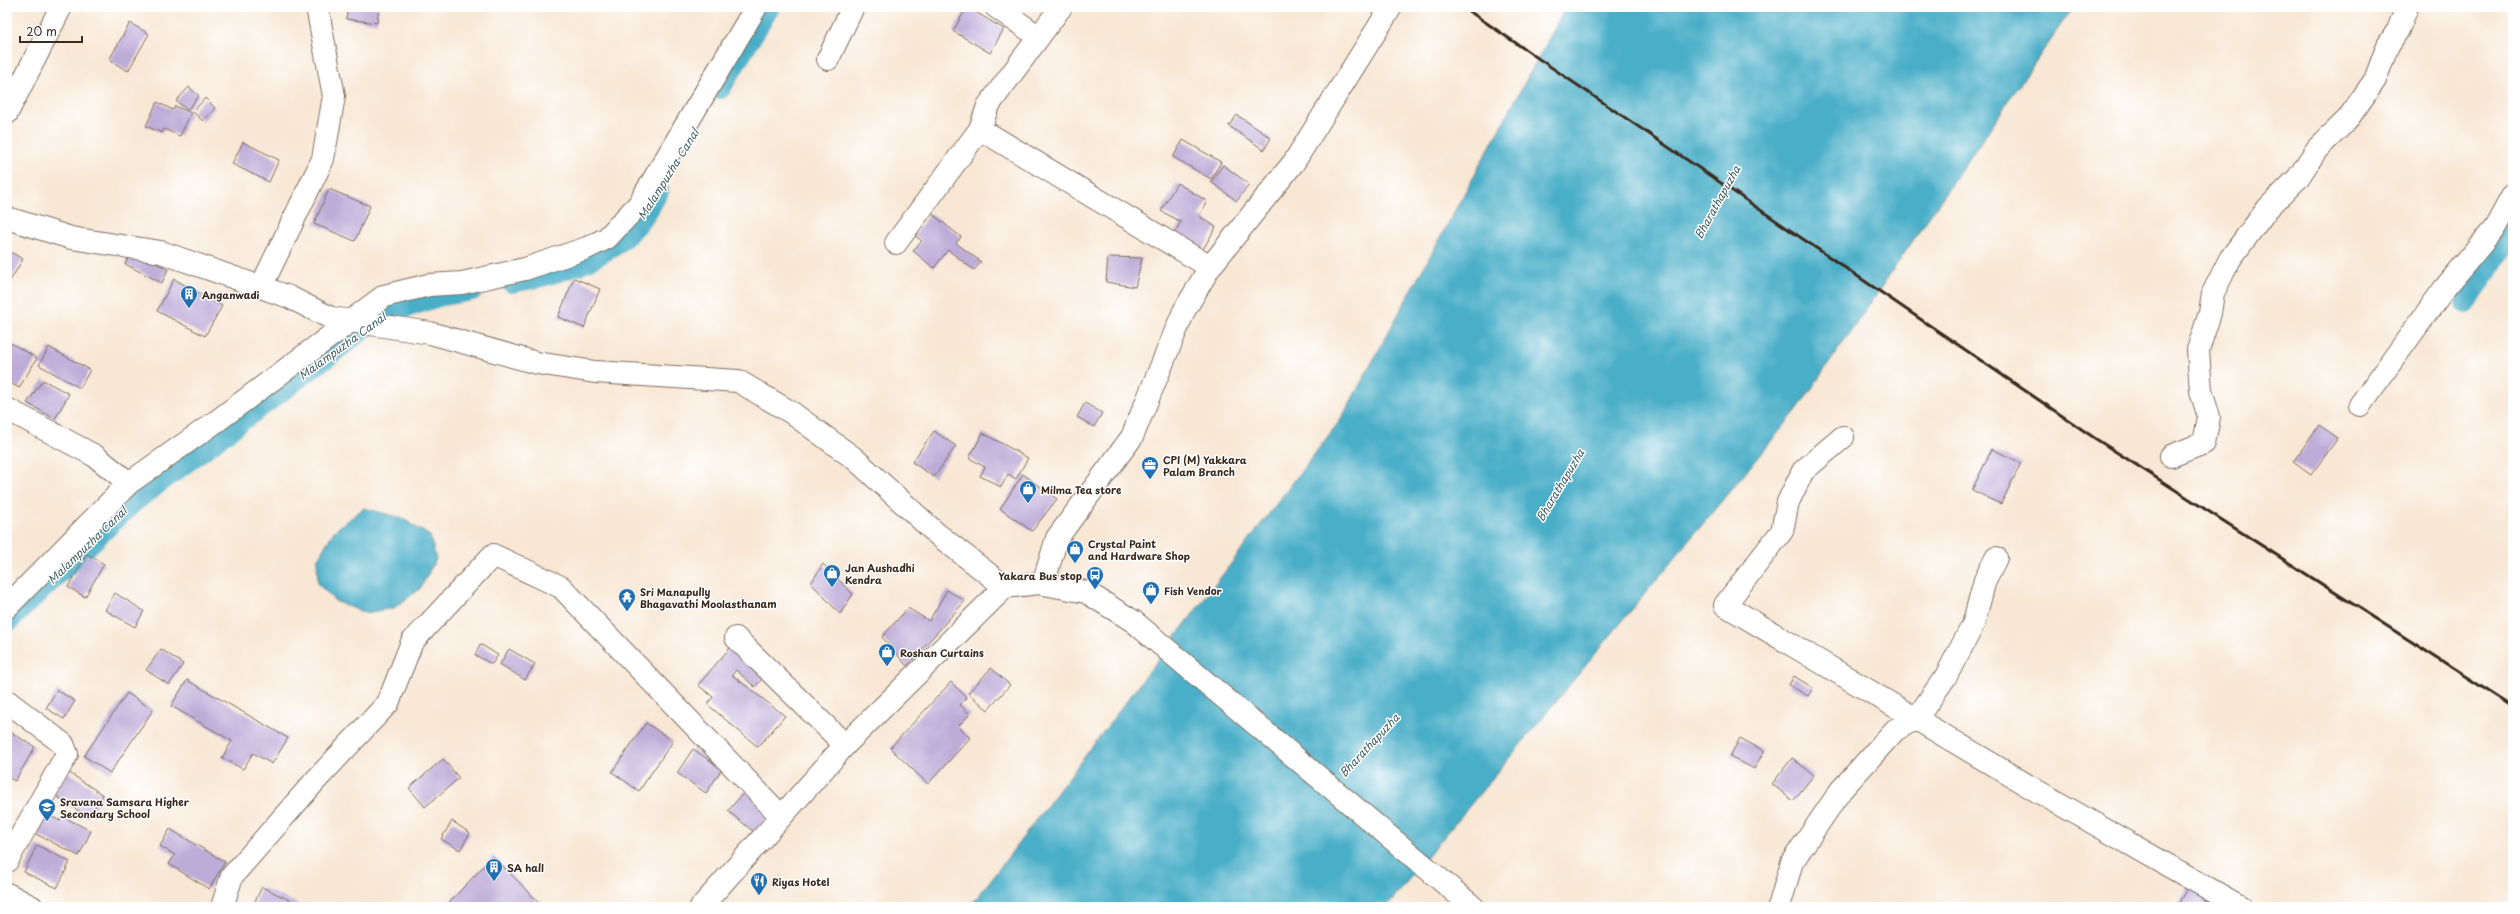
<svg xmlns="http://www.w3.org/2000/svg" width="2520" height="914" viewBox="0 0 2520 914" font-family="'Playpen Sans',sans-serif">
	<rect width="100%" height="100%" fill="#fff"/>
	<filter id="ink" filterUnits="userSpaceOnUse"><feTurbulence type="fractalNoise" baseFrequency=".025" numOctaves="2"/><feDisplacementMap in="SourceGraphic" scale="8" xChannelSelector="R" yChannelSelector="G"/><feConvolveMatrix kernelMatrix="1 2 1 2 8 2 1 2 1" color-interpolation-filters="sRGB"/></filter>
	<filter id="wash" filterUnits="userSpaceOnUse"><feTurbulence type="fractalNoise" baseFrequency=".012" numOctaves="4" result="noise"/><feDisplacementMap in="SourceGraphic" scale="16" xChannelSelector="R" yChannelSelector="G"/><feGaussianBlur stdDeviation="0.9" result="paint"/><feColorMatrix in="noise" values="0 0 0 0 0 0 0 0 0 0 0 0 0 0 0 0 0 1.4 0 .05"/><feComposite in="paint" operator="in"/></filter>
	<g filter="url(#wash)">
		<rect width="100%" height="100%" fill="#f8e7d4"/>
		<path fill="#49aec8" stroke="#426c73" d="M1566,7H2073L1797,410L1386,907H970L1341,419Z
			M364,508L402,518L430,536L436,559L420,589L394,608L365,613L335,601L318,584L317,560L334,531Z"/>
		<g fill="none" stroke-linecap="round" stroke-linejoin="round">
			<path stroke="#49aec8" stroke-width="22" d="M720,88L769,7
				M512,282C554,275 604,260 634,227C644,217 651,204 658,191
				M2466,303L2513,229
				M7,622L133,502L382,315L438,296L472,290"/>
		</g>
		<g id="blocks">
			<path fill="#bdacd8" d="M348,7H379L377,23L346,19Z
				M967,7L1004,29L990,53L953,31Z
				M130,23L149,34L128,71L109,60Z
				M189,87L199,96L187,110L176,101Z
				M205,98L215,108L203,121L193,112Z
				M157,102L173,110L175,106L191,113L180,136L164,129L162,133L146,126Z
				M1237,115L1271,138L1264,150L1229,126Z
				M1183,140L1221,162L1211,179L1173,157Z
				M243,142L279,160L269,182L232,164Z
				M1223,165L1249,184L1237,201L1211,182Z
				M1177,183L1207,201L1199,216L1216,227L1202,251L1173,235L1181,222L1161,211Z
				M329,189L370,206L355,241L314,224Z
				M931,213L961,237L956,243L981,262L974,270L948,250L934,268L913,251L922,241L914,235Z
				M7,250L23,259L7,286Z
				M132,251L168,269L162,283L125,264Z
				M1108,257L1142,258L1135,287L1106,282Z
				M574,278L600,289L584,328L558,317Z
				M174,279L222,306L205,336L157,311Z
				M7,341L37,358L19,388L7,381Z
				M49,347L90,370L80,388L39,365Z
				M43,380L69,394L55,419L27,403Z
				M1085,403L1102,413L1094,427L1077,417Z
				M2319,425L2338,438L2311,475L2293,462Z
				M934,431L956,446L934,477L912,462Z
				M983,433L1028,458L1016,479L1008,474L1001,487L980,476L985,467L969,458Z
				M1992,449L2021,463L2001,504L1972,490Z
				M1023,474L1057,499L1032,531L1000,509Z
				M87,554L104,564L85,597L68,587Z
				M823,564L853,594L840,614L811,583Z
				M947,590L965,601L907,666L882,637L908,608L929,621Z
				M115,593L144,611L135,627L105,610Z
				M734,643L768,672L755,687L736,670L732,675L785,716L758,747L707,704L713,697L698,685Z
				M480,644L498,655L492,664L475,655Z
				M161,649L183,664L169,685L146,670Z
				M509,649L535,664L525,680L500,664Z
				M991,668L1010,685L988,710L968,693Z
				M1794,676L1813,688L1808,696L1789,685Z
				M187,680L288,738L272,764L253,753L243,769L222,758L232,741L171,706Z
				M951,682L967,698L960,705L970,714L958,726L970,738L928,784L890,748Z
				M57,690L75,701L64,719L46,708Z
				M127,693L153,710L110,773L84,756Z
				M646,723L673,741L639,791L612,772Z
				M9,731L35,747L15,781L7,777Z
				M1740,738L1764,751L1754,769L1730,756Z
				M693,749L722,769L706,793L677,773Z
				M1792,758L1814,775L1793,801L1772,784Z
				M443,759L459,778L425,807L409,788Z
				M68,772L103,795L88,817L53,794Z
				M745,791L771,811L754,832L728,811Z
				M41,811L60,821L62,816L91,831L79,856L30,831Z
				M452,821L470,833L460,850L441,839Z
				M170,829L225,862L209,889L169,864L175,855L160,846Z
				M37,845L70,862L57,888L24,872Z
				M493,856L543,907H445Z
				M2194,876L2219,907L2177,906Z
				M262,887L304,907H252Z"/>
		</g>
	</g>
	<g filter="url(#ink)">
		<use href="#blocks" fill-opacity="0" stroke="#7d6c5e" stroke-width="1"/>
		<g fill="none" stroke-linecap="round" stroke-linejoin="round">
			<defs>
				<path id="minor" d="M996,7L1039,37
					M828,59L853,7
					M7,113L61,7
					M980,129L988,106L1061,7
					M7,218L71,238L161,252L289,297L331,318L430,333L537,363L595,372L738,381L792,413L855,459L937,534L1005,587
					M896,243L980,129L1210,267
					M261,287L323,159L334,96L317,7
					M2360,405L2444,289L2495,228L2513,195
					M7,409L95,456L129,483
					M1843,437L1803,471L1788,502L1782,531L1725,605L2037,791L2241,907
					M2171,456L2204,443L2209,417L2201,391L2198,350L2210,313L2213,293L2230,259L2268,208L2298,178L2317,149L2347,120L2375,80L2388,45L2398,30L2407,7
					M7,607L129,483L217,421L384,296L429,285L462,283L525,269L587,248L607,238L639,204L756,7
					M736,638L845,745
					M7,701L63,744L67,754L7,861
					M7,894L32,907
					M222,907L232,876L316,780L388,703L412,642L493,555L561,587L781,816
					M1779,907L1792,862L1841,790L1895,730L1917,718L1946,676L1973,625L1985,580L1996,558"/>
				<path id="tertiary" d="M1043,584L1057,538L1132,437L1184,311L1210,267L1294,162L1391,7"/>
				<path id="primary" d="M701,907L845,745L1005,587L1039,583L1086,592L1133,621L1473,907"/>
			</defs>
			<use href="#minor" stroke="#7d6c5e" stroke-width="24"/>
			<use href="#tertiary" stroke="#7d6c5e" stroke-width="24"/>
			<use href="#primary" stroke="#7d6c5e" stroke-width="24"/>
			<use href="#minor" stroke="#fff" stroke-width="22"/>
			<use href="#tertiary" stroke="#fff" stroke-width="22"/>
			<use href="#primary" stroke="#fff" stroke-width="22"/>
			<path stroke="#3b2a1e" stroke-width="3" d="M1463,7L2096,439L2513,707"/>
		</g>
	</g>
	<defs>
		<symbol id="building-pin" viewBox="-11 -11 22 30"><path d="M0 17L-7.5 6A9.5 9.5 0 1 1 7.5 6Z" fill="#1f6fb2" stroke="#fff"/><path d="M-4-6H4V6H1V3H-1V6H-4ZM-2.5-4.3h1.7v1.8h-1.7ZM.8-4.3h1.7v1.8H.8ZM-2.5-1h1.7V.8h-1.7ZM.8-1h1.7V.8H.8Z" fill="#fff"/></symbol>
		<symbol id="office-pin" viewBox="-11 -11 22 30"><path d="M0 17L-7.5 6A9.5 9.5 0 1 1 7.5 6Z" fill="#1f6fb2" stroke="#fff"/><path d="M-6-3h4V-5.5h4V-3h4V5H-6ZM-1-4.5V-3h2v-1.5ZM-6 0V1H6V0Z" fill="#fff"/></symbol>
		<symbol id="shop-pin" viewBox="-11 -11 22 30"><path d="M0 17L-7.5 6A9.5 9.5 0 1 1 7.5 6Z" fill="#1f6fb2" stroke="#fff"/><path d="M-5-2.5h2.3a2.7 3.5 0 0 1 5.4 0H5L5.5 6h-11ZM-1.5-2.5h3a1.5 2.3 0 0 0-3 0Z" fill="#fff"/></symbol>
		<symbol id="bus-pin" viewBox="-11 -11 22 30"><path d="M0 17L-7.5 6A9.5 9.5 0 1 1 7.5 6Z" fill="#1f6fb2" stroke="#fff"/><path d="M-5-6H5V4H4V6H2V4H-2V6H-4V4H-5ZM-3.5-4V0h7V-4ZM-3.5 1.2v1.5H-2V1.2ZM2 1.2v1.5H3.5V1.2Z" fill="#fff"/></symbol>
		<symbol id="temple-pin" viewBox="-11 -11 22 30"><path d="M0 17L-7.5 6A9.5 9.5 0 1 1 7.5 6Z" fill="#1f6fb2" stroke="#fff"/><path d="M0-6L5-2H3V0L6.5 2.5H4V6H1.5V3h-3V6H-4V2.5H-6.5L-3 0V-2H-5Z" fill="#fff"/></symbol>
		<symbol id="school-pin" viewBox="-11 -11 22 30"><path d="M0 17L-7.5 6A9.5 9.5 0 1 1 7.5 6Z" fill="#1f6fb2" stroke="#fff"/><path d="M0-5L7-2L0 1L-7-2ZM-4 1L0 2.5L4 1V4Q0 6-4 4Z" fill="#fff"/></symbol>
		<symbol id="restaurant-pin" viewBox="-11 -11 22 30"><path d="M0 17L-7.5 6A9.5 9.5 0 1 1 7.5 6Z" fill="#1f6fb2" stroke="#fff"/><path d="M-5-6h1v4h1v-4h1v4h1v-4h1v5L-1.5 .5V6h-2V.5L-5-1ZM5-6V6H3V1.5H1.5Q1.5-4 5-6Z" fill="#fff"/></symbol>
	</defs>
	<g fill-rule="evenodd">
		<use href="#building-pin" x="179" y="284" width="20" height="27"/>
		<use href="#office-pin" x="1140" y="455" width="20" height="27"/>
		<use href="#shop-pin" x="1018" y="479" width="20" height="27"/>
		<use href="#shop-pin" x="1065" y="539" width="20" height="27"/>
		<use href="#shop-pin" x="822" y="563" width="20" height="27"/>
		<use href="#bus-pin" x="1085" y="565" width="20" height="27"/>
		<use href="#shop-pin" x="1141" y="580" width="20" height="27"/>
		<use href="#temple-pin" x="617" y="587" width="20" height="27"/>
		<use href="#shop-pin" x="877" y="642" width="20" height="27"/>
		<use href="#school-pin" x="37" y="797" width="20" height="27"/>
		<use href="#building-pin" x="484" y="857" width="20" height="27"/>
		<use href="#restaurant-pin" x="749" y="871" width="20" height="27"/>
	</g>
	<g text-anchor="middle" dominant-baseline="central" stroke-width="3" stroke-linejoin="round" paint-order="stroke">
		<g font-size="10" font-weight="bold" fill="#3b2a1e" stroke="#fff" text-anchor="start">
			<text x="202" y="294">Anganwadi</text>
			<text x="1163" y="459">CPI (M) Yakkara<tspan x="1163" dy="12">Palam Branch</tspan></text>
			<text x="1041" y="489">Milma Tea store</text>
			<text x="1088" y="543">Crystal Paint<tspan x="1088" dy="12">and Hardware Shop</tspan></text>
			<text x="845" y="567">Jan Aushadhi<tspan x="845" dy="12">Kendra</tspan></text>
			<text x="1082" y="575" text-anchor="end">Yakara Bus stop</text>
			<text x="1164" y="590">Fish Vendor</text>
			<text x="640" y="591">Sri Manapully<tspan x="640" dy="12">Bhagavathi Moolasthanam</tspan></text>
			<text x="900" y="652">Roshan Curtains</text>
			<text x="60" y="801">Sravana Samsara Higher<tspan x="60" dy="12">Secondary School</tspan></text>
			<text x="507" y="867">SA hall</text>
			<text x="772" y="881">Riyas Hotel</text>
		</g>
		<g font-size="11" font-style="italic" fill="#415f62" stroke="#fff">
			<text transform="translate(668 174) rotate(-58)">Malampuzha Canal</text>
			<text transform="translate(1717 202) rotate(-61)">Bharathapuzha</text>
			<text transform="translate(342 346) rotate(-36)">Malampuzha Canal</text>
			<text transform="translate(1560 485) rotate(-59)">Bharathapuzha</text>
			<text transform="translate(87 545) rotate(-44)">Malampuzha Canal</text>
			<text transform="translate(1369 745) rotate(-47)">Bharathapuzha</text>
		</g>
	</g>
	<rect width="2520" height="914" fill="none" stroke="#fff" stroke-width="24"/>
	<path d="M20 36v6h62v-6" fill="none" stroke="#3b2a1e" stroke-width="2"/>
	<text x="26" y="36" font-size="12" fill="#3b2a1e" stroke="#ffffff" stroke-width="3" paint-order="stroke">20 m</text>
</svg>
